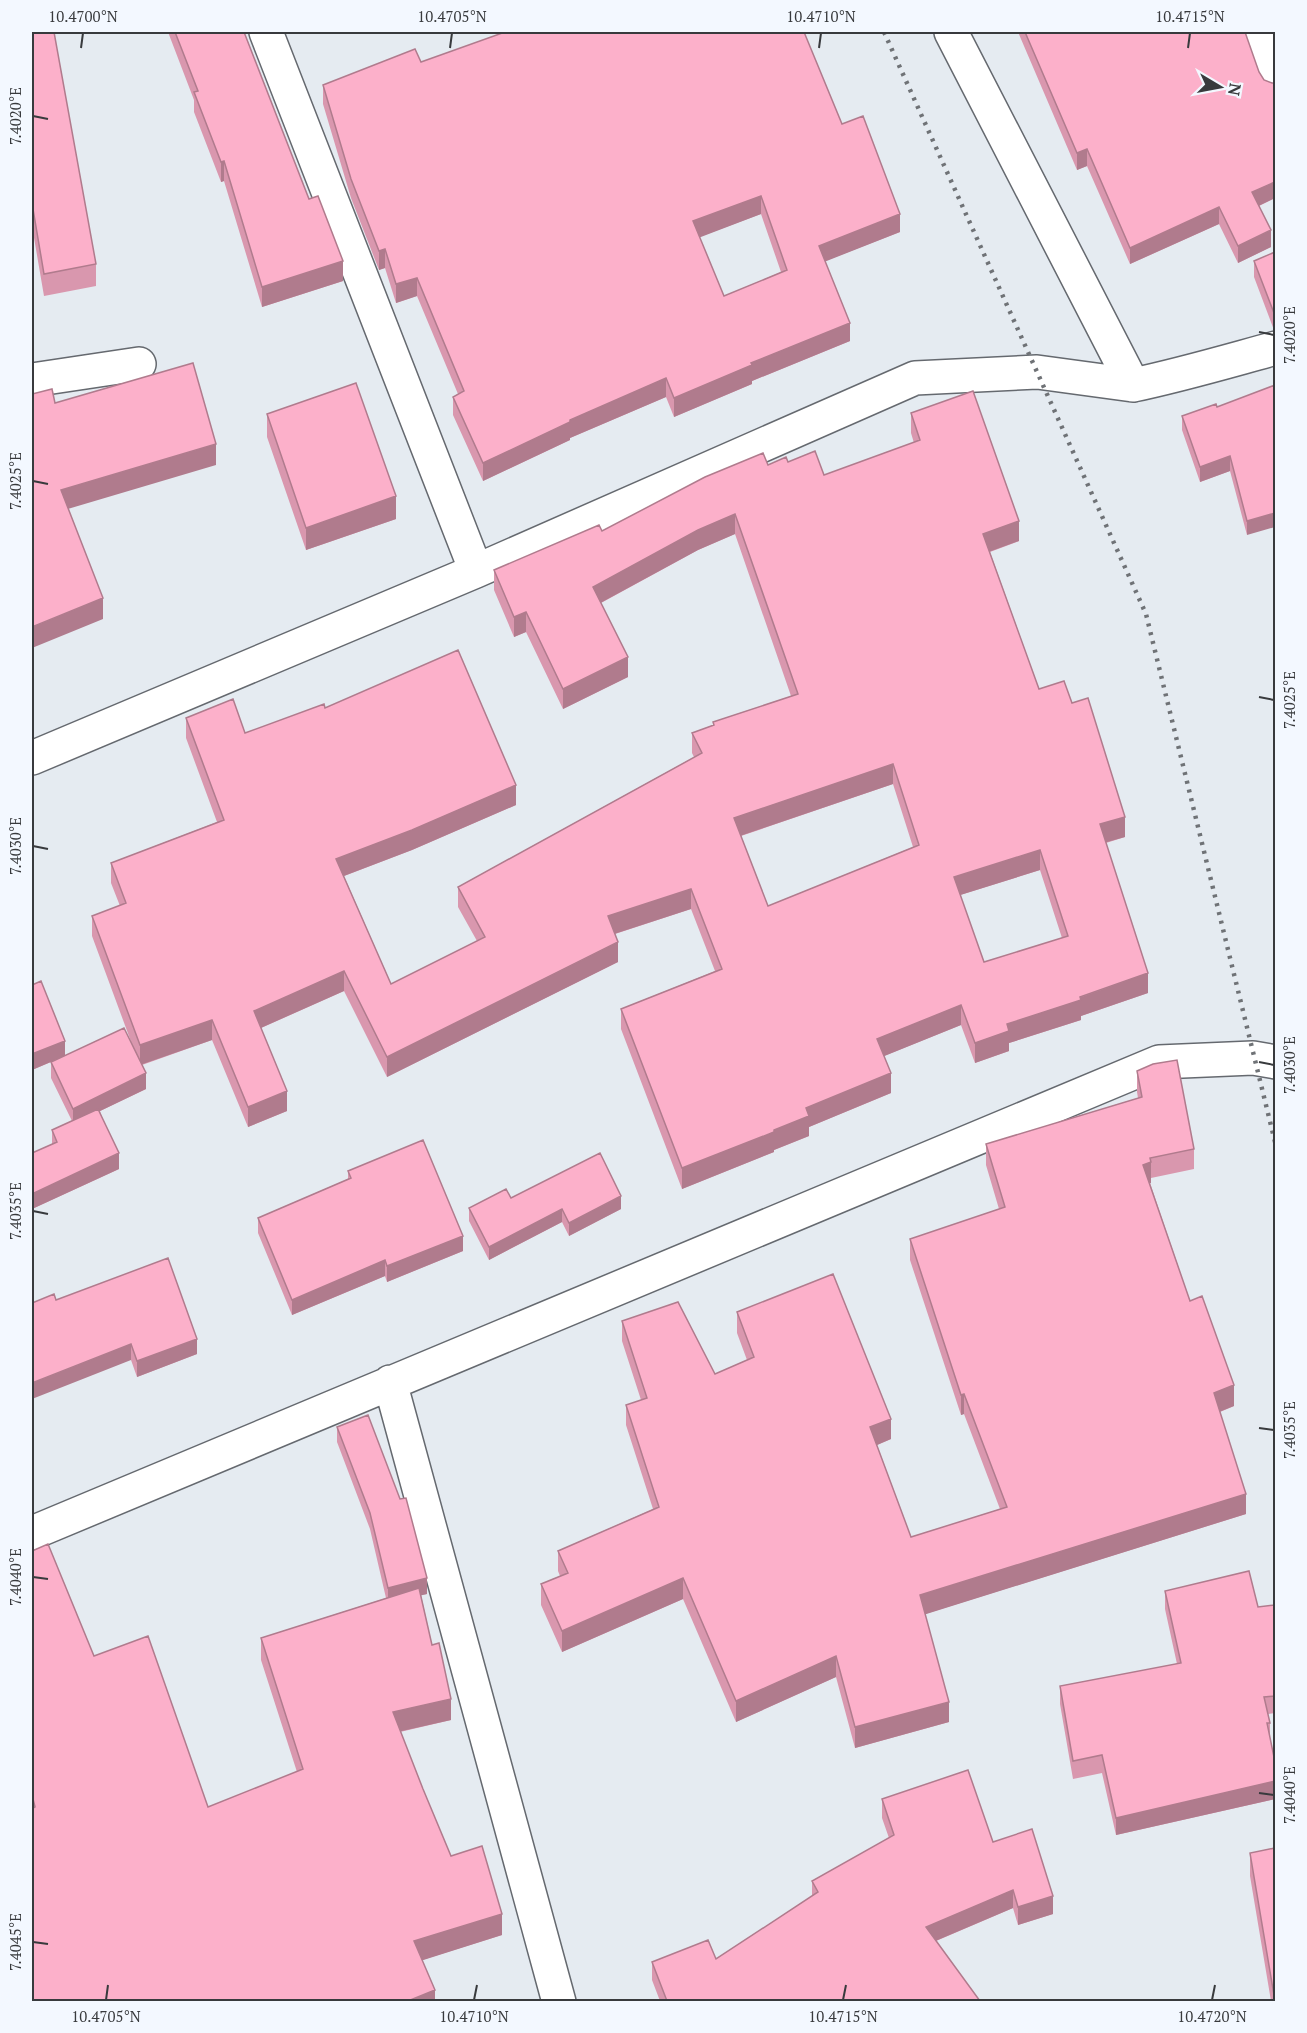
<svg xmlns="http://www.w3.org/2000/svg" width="1307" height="2033" viewBox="0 0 1307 2033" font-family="'PT Serif',serif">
	<rect width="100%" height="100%" fill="#e5ebf1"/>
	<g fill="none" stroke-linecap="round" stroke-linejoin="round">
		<defs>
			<path id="minor" d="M266,32L476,571
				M951,32L1133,385C1181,375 1228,361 1276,348
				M1259,32L1276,82
				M32,380L139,364
				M32,758L476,571L915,378L1037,372L1133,385
				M390,1382L559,2002
				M32,1533L1159,1062L1253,1058L1276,1062"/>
		</defs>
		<use href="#minor" stroke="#65696f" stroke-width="36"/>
		<use href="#minor" stroke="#fff" stroke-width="33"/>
		<path stroke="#6f7276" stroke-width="4.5" stroke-dasharray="3 6" stroke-linecap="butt" d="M884,32L1146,614L1276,1146"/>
	</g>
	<path fill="#d997ae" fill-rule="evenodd" d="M32,32L96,264V286L44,296L32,226Z
		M168,32H244L309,199L343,281L262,307L224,181L221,182L194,112V100Z
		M1018,32H1245L1275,198L1259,206L1271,247L1238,263L1219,224L1130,264L1087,166L1077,170Z
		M421,62L842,124L900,232L825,261L850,341L752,381V384L674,417L666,397L570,438V440L483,481L453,415V397L458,394L417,296L396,303L385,268L379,270L351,198L323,104V85ZM761,214L781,272L724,296L699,237Z
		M1275,252V330H1274L1254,277V261Z
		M1275,385L1247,535L1230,471L1200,482L1182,430V416L1217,407Z
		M911,413L1019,541L990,552L1039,689L1072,703L1125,837L1106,843L1148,993L1081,1016V1020L1009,1043V1051L975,1063L961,1025L884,1056L891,1093L809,1127V1136L774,1150V1152L682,1189L621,1029V1009L715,971L691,909L615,934L618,962L387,1077L344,991L261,1028L287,1111L248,1127L212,1040L142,1065L146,1089L100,1111L119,1169L32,1209V1153L52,1144V1130L72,1121L51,1078V1062L53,1061L32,1070V985L65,1056L133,1047L92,936V916L120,906L111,883V863L217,822L186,738V718L245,733L325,708L516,805L412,850L344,876L391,984L477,941L458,907V887L694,757L692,753V733L713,725V722L791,696L735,534L698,550L601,603L628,677L563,709L526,632L514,637L494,590V570L602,531L768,465L788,462L824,475L914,443L911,433ZM893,784L913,847L768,906L741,836ZM1040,870L1062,938L984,962L960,895Z
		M267,414L396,519L306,550L267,437Z
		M1137,1071L1194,1149V1169L1151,1178V1183H1150L1190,1301L1234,1406L1220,1412L1246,1514L925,1614L949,1722L855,1748L836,1677L736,1722L683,1599L562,1652L541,1605V1584L560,1576L558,1571V1551L653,1509L626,1425V1405L641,1400L622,1341V1321L715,1374L747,1360L737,1333V1312L891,1439L877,1445L911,1537L1000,1509L964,1414L961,1415L910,1260V1239L999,1209L986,1165V1144L1138,1098L1137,1092Z
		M348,1171L463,1251L387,1282L385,1276L292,1315L258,1233V1218L348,1179Z
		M511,1198L621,1209L569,1236L562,1222L489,1260L469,1221V1208Z
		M56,1300L197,1354L137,1377L131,1360Z
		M337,1427L427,1594L421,1595L432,1645L451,1720L400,1732L423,1789L451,1856L502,1935L422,1960L435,2001H32V1551L94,1656L208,1807L297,1772L261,1660V1638L386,1598L370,1529L337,1442Z
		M1165,1591L1258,1607L1275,1605V1713L1268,1714L1270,1723V1737L1275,1762V1799L1116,1835L1102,1773L1073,1779L1060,1704V1686L1177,1664L1165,1609Z
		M882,1799L993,1842L1053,1914L1018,1925L1013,1908L936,1941L980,2001H660L652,1980V1962L716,1959L812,1896V1881L889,1838L882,1818Z
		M1250,1853L1275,2001H1271L1250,1876Z"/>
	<path fill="#b07b8d" d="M1087,149V166L1077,170V153Z
		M224,161V181L221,182V162Z
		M1275,182V198L1252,209V192Z
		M761,196V214L693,240V221Z
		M1219,207V224L1130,264V248Z
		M900,214V232L819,264V246Z
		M1271,230V247L1238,263V246Z
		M385,249V268L379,270V251Z
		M343,261V281L262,307V287Z
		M417,278V296L396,303V284Z
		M850,323V341L752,381V384L674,417V398L751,363Z
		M666,378V397L570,438V440L483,481V463L570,420Z
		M216,444V465L61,511V490Z
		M1230,456V471L1200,482V467Z
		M396,496V519L306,550V528Z
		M1275,513V527L1247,535V521Z
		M735,514V534L698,550L593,607V587L698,530Z
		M1019,521V541L983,554V534Z
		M103,598V619L32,648V627Z
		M526,612V632L514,637V617Z
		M628,657V677L563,709V689Z
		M893,764V784L734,838V818Z
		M516,785V805L412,850L336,879V859Z
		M1125,817V837L1100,844V824Z
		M1040,850V870L954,897V877Z
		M691,889V909L608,936V916Z
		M618,942V962L387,1077V1057Z
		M344,971V991L254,1031V1011Z
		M1148,973V993L1081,1016V1020L1009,1043V1051L975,1063V1043L1007,1024Z
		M961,1005V1025L877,1059V1039Z
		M212,1020V1040L140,1065V1045Z
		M65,1041V1056L32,1070V1054Z
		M146,1073V1089L73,1124V1109Z
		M891,1073V1093L809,1127V1136L774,1150V1152L682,1189V1168L774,1130L806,1108Z
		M287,1091V1111L248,1127V1107Z
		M119,1153V1169L32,1209V1194Z
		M1151,1162V1183L1143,1185V1165Z
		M621,1196V1209L569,1236V1223Z
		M562,1209V1222L489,1260V1247Z
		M463,1236V1251L387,1282V1266Z
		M385,1260V1276L292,1315V1300Z
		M197,1339V1354L137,1377V1361Z
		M131,1344V1360L32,1399V1383Z
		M1234,1385V1406L1214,1414V1393Z
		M964,1394V1414L961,1415V1395Z
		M891,1419V1439L870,1448V1427Z
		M1246,1494V1514L920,1616V1595Z
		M427,1578V1594L388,1603V1588Z
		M683,1578V1599L562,1652V1631Z
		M836,1656V1677L736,1722V1701Z
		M451,1699V1720L393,1733V1712Z
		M949,1702V1722L855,1748V1727Z
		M1275,1781V1799L1116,1835V1818Z
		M1013,1890V1908L926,1945V1927Z
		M1053,1896V1914L1018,1925V1907Z
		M502,1914V1935L414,1963V1941Z
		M435,1990V2001H408Z"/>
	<path fill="#fcb0ca" stroke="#b07b8d" stroke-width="1.5" fill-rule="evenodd" d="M32,32H54L96,264L44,274L32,203Z
		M175,32H244L309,199L318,196L343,261L262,287L224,161L221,162L194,92L198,91Z
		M505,32H804L842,124L863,116L900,214L819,246L850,323L751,363L752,365L674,398L666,378L570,420V422L483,463L453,397L464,391L417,278L396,284L385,249L379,251L351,179L323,85L415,49L421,62ZM761,196L787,270L724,296L693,221Z
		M1025,32H1245L1259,72L1264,80L1272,83H1275V182L1252,192L1271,230L1238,246L1219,207L1130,248L1087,149L1077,153Z
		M1275,252V313H1274L1254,261Z
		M193,363L216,444L61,490L103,598L32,627V394L52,389L55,403Z
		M356,383L396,496L306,528L267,414Z
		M1275,385V513L1247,521L1230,456L1200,467L1182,416L1216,404L1217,407Z
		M973,391L1019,521L983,534L1039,689L1064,681L1072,703L1088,698L1125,817L1100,824L1148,973L1080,997L1081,1000L1007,1024L1009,1031L975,1043L961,1005L877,1039L891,1073L806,1108L809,1116L774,1130V1132L682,1168L621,1009L722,969L691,889L608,916L618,942L387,1057L344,971L254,1011L287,1091L248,1107L212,1020L140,1045L92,916L126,903L111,863L224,820L186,718L233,699L245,733L324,704L325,708L458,650L516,785L412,830L336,859L391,984L485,937L458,887L702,753L692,733L714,725L713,722L798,694L735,514L698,530L593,587L628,657L563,689L526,612L514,617L494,570L599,525L602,531L705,477L763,453L768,465L786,457L788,462L815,451L824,475L920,440L911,413ZM893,764L919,845L768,906L734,818ZM1040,850L1068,936L984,962L954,877Z
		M41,981L65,1041L32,1054V985Z
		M124,1028L146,1073L73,1109L51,1062Z
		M1177,1060L1194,1149L1150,1158L1151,1162L1143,1165L1190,1301L1202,1296L1234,1385L1214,1393L1246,1494L920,1595L949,1702L855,1727L836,1656L736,1701L683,1578L562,1631L541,1584L568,1573L558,1551L659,1507L626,1405L647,1398L622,1321L678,1302L715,1374L754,1357L737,1312L833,1274L891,1419L870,1427L911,1537L1007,1507L964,1394L961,1395L910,1239L1005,1207L986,1144L1142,1097L1137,1071L1153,1064Z
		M98,1109L119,1153L32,1194V1153L57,1142L52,1130Z
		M423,1140L463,1236L387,1266L385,1260L292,1300L258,1218L351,1178L348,1171Z
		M600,1153L621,1196L569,1223L562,1209L489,1247L469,1208L506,1189L511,1198Z
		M168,1258L197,1339L137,1361L131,1344L32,1383V1303L54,1294L56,1300Z
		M368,1415L400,1499L406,1498L427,1578L388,1588L370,1513L337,1427Z
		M48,1544L94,1656L148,1636L208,1807L303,1769L261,1638L419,1588L432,1645L439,1643L451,1699L393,1712L423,1789L451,1856L482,1846L502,1914L414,1941L435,1990L408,2001H32V1809L35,1807L32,1795V1551Z
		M1249,1571L1258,1607L1275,1605V1696L1264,1697L1270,1723H1267L1275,1762V1781L1116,1818L1102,1755L1073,1761L1060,1686L1181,1663L1165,1591Z
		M968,1770L993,1842L1032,1829L1053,1896L1018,1907L1013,1890L926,1927L980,2001H667L652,1962L708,1940L716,1959L818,1892L812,1881L894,1835L882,1799Z
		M1275,1848V2001L1250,1853Z"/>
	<path fill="none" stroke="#383a3d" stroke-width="2" d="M81,48L83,33M450,48L452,33M819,48L821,33M1188,48L1190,33M33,116L48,119M1259,332L1274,335M33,481L48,484M1259,697L1274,700M33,846L48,849M1259,1062L1274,1065M33,1211L48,1214M1259,1428L1274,1430M33,1577L48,1579M1259,1793L1274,1795M33,1942L48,1944M106,2000L108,1985M474,2000L477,1985M843,2000L846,1985M1212,2000L1215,1985"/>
	<rect width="1307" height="2033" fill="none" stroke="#f3f8ff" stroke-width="66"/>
	<g transform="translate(1220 87) rotate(100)" stroke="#f3f8ff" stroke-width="4.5" paint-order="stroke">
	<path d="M0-4.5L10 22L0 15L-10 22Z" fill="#383a3d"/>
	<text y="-9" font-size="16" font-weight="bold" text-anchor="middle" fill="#383a3d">N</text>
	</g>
	<rect x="33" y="33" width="1241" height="1967" fill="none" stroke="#383a3d" stroke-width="2"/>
	<g font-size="15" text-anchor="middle" fill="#383a3d">
		<text x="83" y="22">10.4700°N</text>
		<text x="452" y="22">10.4705°N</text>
		<text x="821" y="22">10.4710°N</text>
		<text x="1190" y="22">10.4715°N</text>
		<text transform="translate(16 116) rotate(-90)" y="5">7.4020°E</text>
		<text transform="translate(1290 335) rotate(-90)" y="5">7.4020°E</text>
		<text transform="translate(16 481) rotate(-90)" y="5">7.4025°E</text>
		<text transform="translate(1290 700) rotate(-90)" y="5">7.4025°E</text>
		<text transform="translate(16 846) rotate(-90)" y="5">7.4030°E</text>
		<text transform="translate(1290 1065) rotate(-90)" y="5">7.4030°E</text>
		<text transform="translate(16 1211) rotate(-90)" y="5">7.4035°E</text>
		<text transform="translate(1290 1430) rotate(-90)" y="5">7.4035°E</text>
		<text transform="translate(16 1577) rotate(-90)" y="5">7.4040°E</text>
		<text transform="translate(1290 1795) rotate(-90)" y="5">7.4040°E</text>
		<text transform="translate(16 1942) rotate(-90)" y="5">7.4045°E</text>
		<text x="106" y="2022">10.4705°N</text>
		<text x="474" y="2022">10.4710°N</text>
		<text x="843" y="2022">10.4715°N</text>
		<text x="1212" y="2022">10.4720°N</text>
	</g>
</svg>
